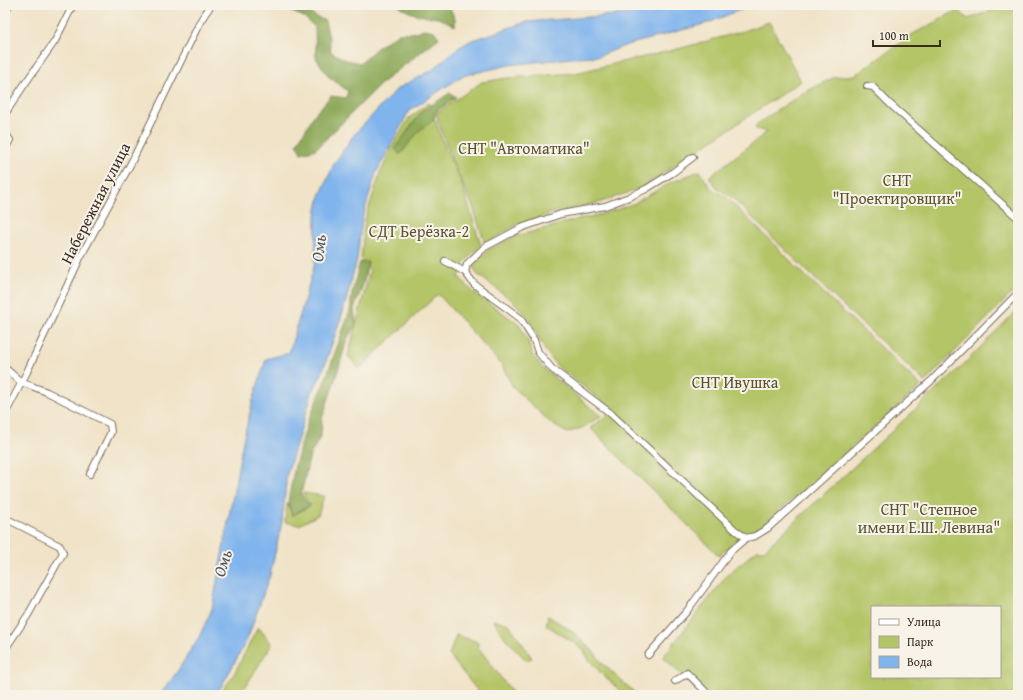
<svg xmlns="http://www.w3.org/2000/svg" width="1023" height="700" viewBox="0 0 1023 700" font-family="'Gentium Book Plus',serif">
	<rect width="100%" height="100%" fill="#f7f3e8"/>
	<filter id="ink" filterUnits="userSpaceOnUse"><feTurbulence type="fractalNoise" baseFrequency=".025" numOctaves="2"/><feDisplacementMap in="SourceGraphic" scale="8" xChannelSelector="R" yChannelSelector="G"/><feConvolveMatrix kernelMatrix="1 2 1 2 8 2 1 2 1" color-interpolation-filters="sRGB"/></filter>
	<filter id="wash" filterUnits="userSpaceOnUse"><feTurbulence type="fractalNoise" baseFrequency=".012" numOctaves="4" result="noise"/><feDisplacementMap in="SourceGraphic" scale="16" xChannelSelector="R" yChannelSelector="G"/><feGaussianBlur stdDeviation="0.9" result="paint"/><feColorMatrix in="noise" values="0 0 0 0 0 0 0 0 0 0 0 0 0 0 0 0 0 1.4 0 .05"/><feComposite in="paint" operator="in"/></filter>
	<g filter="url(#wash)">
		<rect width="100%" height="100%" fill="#f0e3c7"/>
		<path fill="#b4c567" stroke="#787842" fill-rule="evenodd" d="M1008,5H1018V287L925,382L840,303L730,196L717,188L709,177L767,132L756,129L755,127L757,124L803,93L835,77L855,75L913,34L958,10L968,19Z
			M769,22L801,81L641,188L601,202L553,213L515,226L485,244L473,207L452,160L438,121L437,115L442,109L482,82L508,78L575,73L682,48L740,32Z
			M429,103L445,148L461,182L481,245L463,264L459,277L474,293L519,324L528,341L533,356L543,368L601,416L584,427L567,433L552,424L513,387L501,364L438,294L359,369L348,356L370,270L361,259L365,219L380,174L392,147L409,118Z
			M699,171L712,189L726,197L806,276L921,386L762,526L735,541L719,556L590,428L605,417L612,409L556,365L545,350L529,319L514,302L477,274L473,266L488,250L517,236L579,219L603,214L635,203L670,183Z
			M1018,309V695H701L663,657L728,574L757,550H764L962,366ZM872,607H1000V677H872Z
			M303,493L324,496L318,515L299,525L285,522L287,503L292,516L310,506Z
			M548,616L572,631L595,653L601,662L637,695H625L604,676L589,660L584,651L573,642L546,625Z
			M493,620L509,624L532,658L526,660L506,639Z
			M258,627L272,644L240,695H219L233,676Z
			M456,635L478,642V647L514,695H481L449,655Z"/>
		<path fill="#8faa5c" stroke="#656a3d" d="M276,5H305L313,15L325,21L329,38L331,52L346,60L360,63L378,47L399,33H413L424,29L434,31L439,38L384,81L316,149L301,153L297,144L314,115L331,96L346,98L348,91L329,77L316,58L315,27L304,17Z
			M398,5H444L450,8L455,19V26C450,23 444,20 438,18C423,16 410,15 398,5Z
			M450,93L456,97L439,109L431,122L419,131L400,155L395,148L422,111Z
			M360,262H368L364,282L354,309L356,325L347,339L338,371L322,419L321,436L310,455L301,494L309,506L292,515L288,502L295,465L308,421L322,389L350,311L352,293Z"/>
		<path fill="#7fb4ed" stroke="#5d6f86" d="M648,5H752L708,23L627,45L599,56L581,57L509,65L462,76L409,111L376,173L362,219L357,259L343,312L321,376L313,390L287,474L282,522L270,575L247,640L220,689L215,695H160L177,672L199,637L212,609L243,441L253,400L266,359L289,353L315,263L316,215L320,196L334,164L353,136L397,89L432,70L455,50L470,41L526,22L628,14Z"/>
	</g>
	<g filter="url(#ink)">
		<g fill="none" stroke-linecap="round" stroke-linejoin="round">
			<defs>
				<path id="minor" d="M5,11L9,5
					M867,86L873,87L890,104L1018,218
					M5,114L24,85L55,41L73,5
					M5,132L10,140L5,149
					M445,261L465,272L474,284L520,318L534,340L538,352L552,369L609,412L735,530L746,538
					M465,272L467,264L485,247L521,228L561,214L605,206L629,197L646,189L672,173L693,157
					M5,368L21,382L47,392L110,424L111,432L90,474
					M5,414L26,374L81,256L131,163L201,20L211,5
					M5,518L60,546L63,553L28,615L5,649
					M648,655L687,611L731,551L746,538L755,536L768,528L931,381L1018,293
					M675,681L687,673L709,695"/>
			</defs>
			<use href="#minor" stroke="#7a6b59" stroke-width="8"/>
			<use href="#minor" stroke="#fff" stroke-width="6"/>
		</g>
	</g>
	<g text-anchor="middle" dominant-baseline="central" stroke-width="4" stroke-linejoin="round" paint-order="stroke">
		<g font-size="16" fill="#595130" stroke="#f7f3e8">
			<text x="524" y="148">СНТ "Автоматика"</text>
			<text x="897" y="180">СНТ<tspan x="897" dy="18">"Проектировщик"</tspan></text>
			<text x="419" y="231">СДТ Берёзка-2</text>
			<text x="735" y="382">СНТ Ивушка</text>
			<text x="929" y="509">СНТ "Степное<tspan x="929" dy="18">имени Е.Ш. Левина"</tspan></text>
		</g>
		<g font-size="16" fill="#3b2a1e" stroke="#f7f3e8">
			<text transform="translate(95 203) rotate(-63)">Набережная улица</text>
		</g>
		<g font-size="17" font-style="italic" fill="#4f535c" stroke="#f7f3e8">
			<text transform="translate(318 248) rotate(-83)">Омь</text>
			<text transform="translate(222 563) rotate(-72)">Омь</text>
		</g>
	</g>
	<rect width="1023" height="700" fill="none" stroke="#f7f3e8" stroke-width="20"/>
	<rect x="871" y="606" width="130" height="72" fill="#f7f3e8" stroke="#aca397"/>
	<rect x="879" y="619" width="20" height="6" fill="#ffffff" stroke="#aca397"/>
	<text x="907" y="626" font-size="12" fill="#3b2a1e">Улица</text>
	<rect x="879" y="636" width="20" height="12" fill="#b4c567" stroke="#aca397"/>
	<text x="907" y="646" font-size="12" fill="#3b2a1e">Парк</text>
	<rect x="879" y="656" width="20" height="12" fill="#7fb4ed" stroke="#aca397"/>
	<text x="907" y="666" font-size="12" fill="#3b2a1e">Вода</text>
	<path d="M873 40v6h67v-6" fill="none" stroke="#3b2a1e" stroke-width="2"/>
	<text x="879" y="40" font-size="12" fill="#3b2a1e" stroke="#f7f3e8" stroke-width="3" paint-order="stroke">100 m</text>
</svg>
